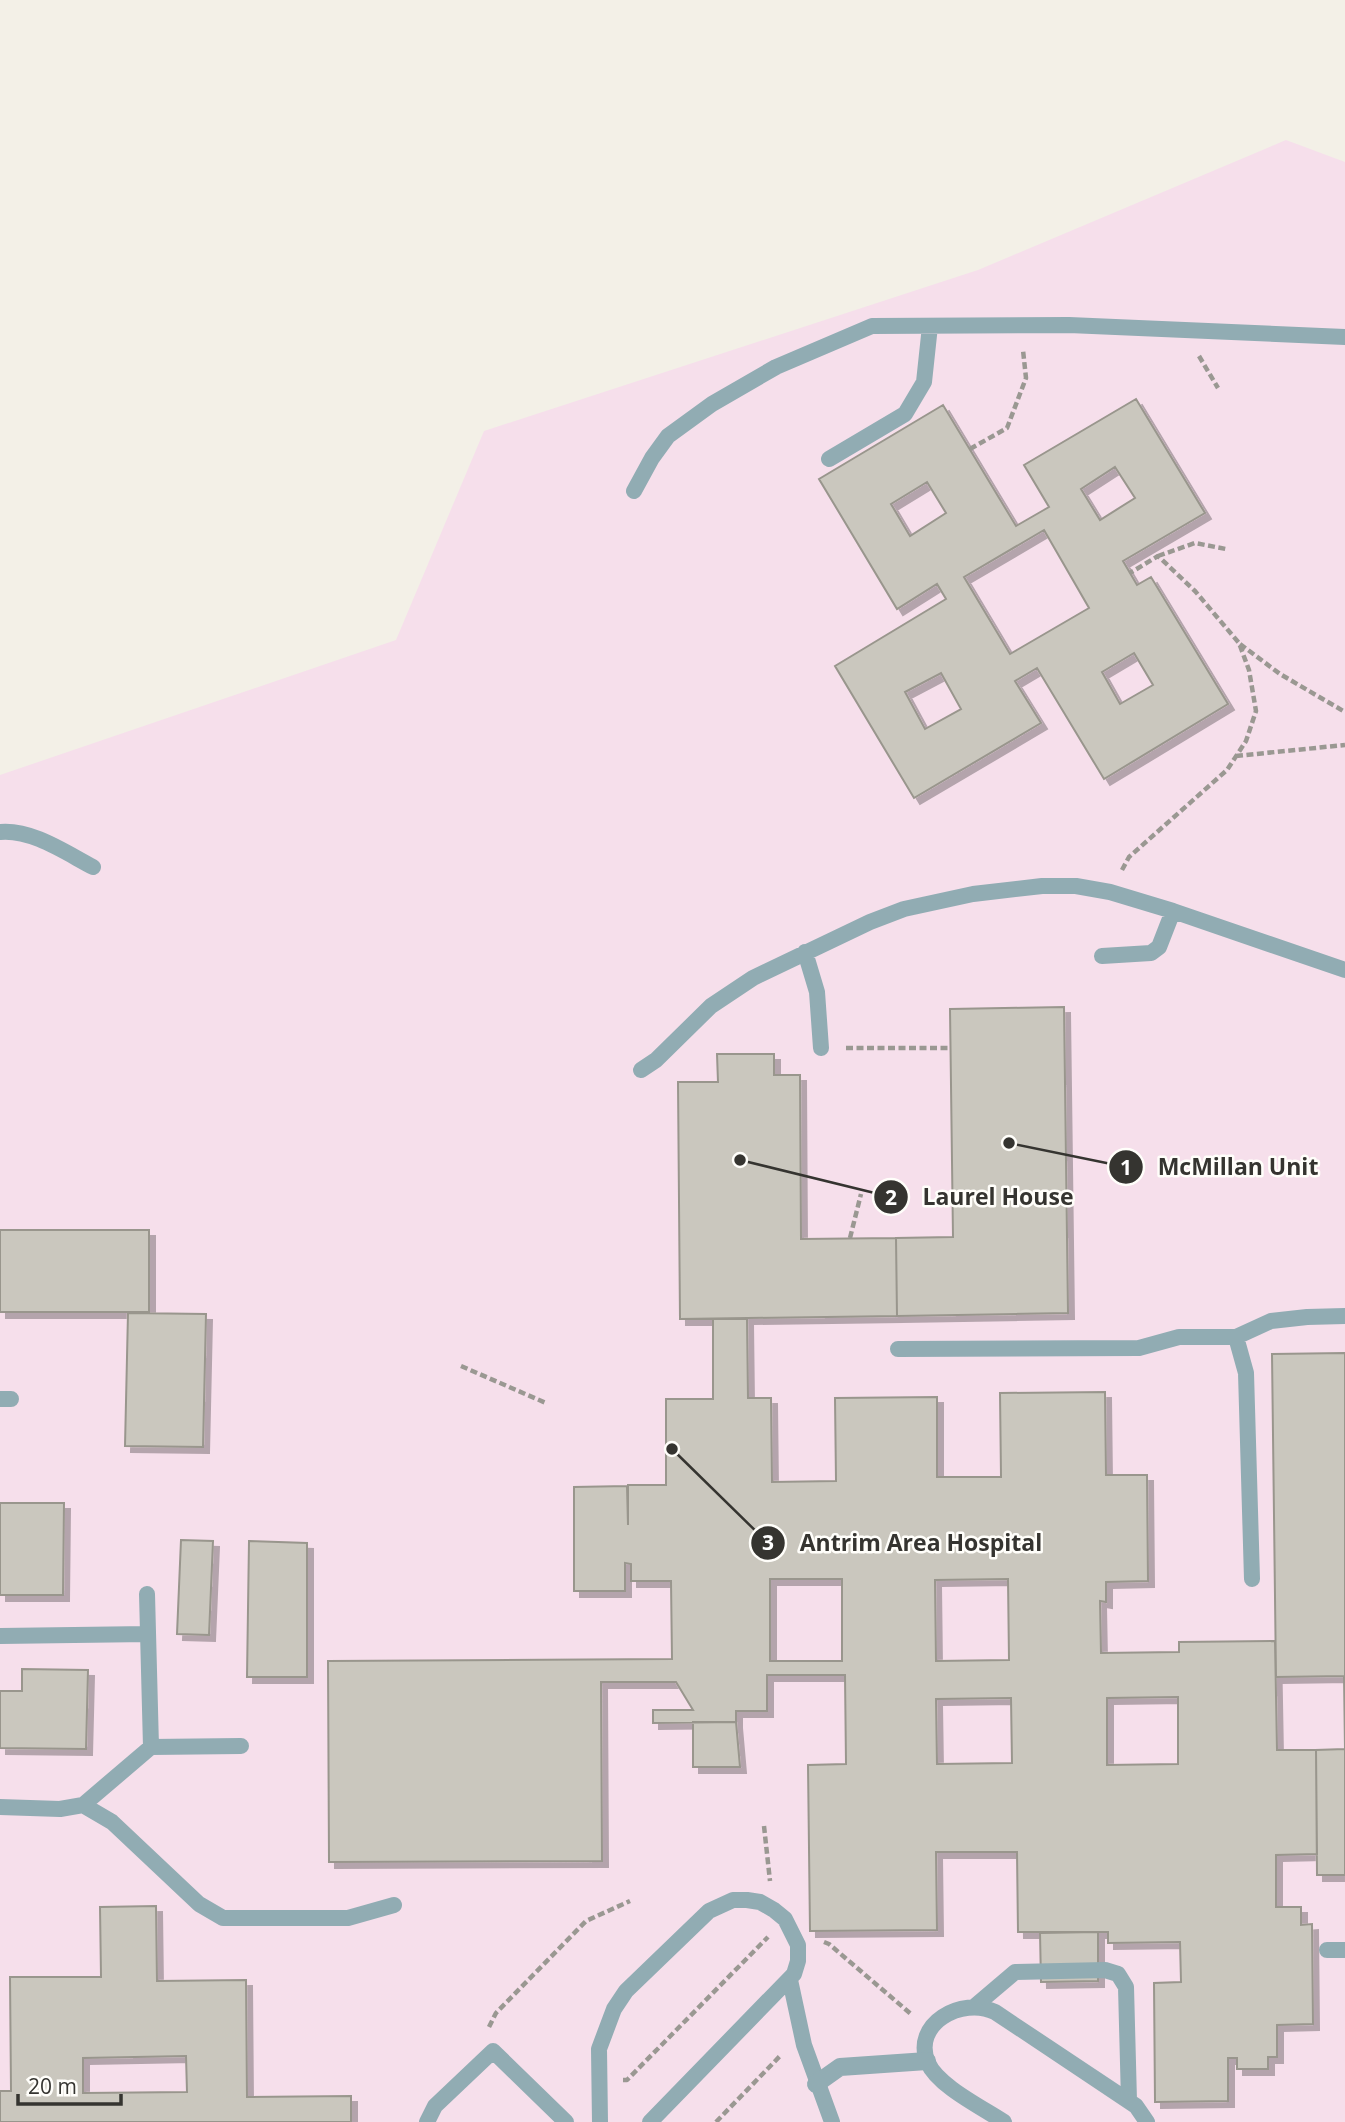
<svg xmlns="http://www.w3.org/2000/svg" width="1345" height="2122" viewBox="0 0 1345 2122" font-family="'Open Sans',sans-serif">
	<defs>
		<filter id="shadow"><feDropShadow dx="6" dy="6" stdDeviation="0" flood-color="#0004"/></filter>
	</defs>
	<rect width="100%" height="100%" fill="#f3f0e7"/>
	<path fill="#f6dfeb" d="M1286,140L1345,162V2122H0V775L396,640L484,431L978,270Z"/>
	<path fill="#cac7be" stroke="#99968d" stroke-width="2" fill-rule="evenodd" filter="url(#shadow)" d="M1136,399L1205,513L1123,561L1137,585L1151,577L1228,704L1104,779L1037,668L1015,681L1041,723L914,798L835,666L946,599L937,584L897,609L819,479L943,405L1016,526L1049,507L1024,465ZM1115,467L1135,498L1100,520L1081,489ZM927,482L946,513L910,536L891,504ZM1044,530L1089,608L1010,654L964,577ZM1134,653L1153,685L1120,704L1102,672ZM941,673L961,709L925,729L905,692Z
		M1064,1007L1068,1313L897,1316L896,1238L953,1237L950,1009Z
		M717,1054H774V1075H800L801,1239L896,1238L897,1316L680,1319L678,1082H718Z
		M0,1230H149V1312H0Z
		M128,1313L206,1314L203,1447L125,1446Z
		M747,1318L748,1398H771L772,1482L836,1481L835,1398L937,1397V1477H1001L1000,1393L1105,1392L1106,1475H1147L1148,1581L1106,1582V1602L1100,1601L1101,1653L1179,1652V1642L1275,1641L1277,1750H1316L1317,1854L1276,1855V1907H1301V1925L1312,1924L1313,2024L1277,2025V2057H1268V2069H1237V2058H1228V2101L1155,2102L1154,1983L1181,1982L1180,1942L1108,1943V1932H1018L1017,1852H936L937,1930L810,1931L808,1765L846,1764L845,1675H767V1711H736V1722L653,1723V1710H693L676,1682H601L602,1861L329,1862L328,1661L672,1659L671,1581H631V1564L625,1563V1591H574V1487L627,1486L628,1525V1485H666V1399H713V1319ZM770,1579H842V1661H770ZM1008,1579L1009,1660L936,1661L935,1580ZM1178,1697V1764L1107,1765V1698ZM1011,1698L1012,1763L937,1764L936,1699Z
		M1345,1353V1875H1317L1316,1750L1345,1749L1344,1676L1276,1677L1272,1354Z
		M0,1503H64L63,1595H0Z
		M181,1540L213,1541L209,1635L177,1634Z
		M249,1541L307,1543V1677H247Z
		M22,1669L88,1670L86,1749L0,1748V1691H22Z
		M693,1722H736L740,1767H693Z
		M156,1906L157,1981L246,1980L247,2097L351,2096V2122H0V2091H11L10,1977H101L100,1907ZM186,2056L187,2092L83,2093V2058Z
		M1098,1932V1981L1041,1982L1040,1933Z"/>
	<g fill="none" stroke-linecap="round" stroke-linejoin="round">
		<path stroke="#9a9892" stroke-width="4.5" stroke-dasharray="7 3.5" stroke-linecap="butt" d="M1199,356L1218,388
			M970,449L1007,428L1026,378L1023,350
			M1158,556L1195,543L1226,549
			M1240,644L1280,674L1345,712
			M1236,756L1345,745
			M1122,870L1129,857L1227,770L1246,741L1256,711L1249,670L1239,643L1195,591L1158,556L1130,573
			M846,1048H950
			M850,1238L861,1194
			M461,1366L546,1403
			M764,1826L770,1881
			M824,1942L829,1944L911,2014
			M489,2027L496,2013L586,1921L630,1901
			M623,2080H627L768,1937
			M716,2122L781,2055"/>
		<path stroke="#91acb3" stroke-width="16" d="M829,459L905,414L924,382L930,326
			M634,491L652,458L668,436L712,404L776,367L872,326L1069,325L1345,337
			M0,832C32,829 66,853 93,867
			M805,952L817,992L821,1048
			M1102,956L1151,953L1159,947L1173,911
			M641,1070L656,1060L711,1006L753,978L870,922L904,909L973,894L1042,886H1076L1110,892L1173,911L1345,970
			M1236,1337L1246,1373L1252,1579
			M898,1349L1139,1348L1179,1337H1236L1271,1321L1307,1317L1345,1316
			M0,1399H11
			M147,1594L151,1747
			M0,1636L148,1634
			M83,1805L112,1822L199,1904L223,1918H348L394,1905
			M0,1807L60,1809L83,1805L151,1747L241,1746
			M1327,1950H1345
			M790,1980L804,2045L832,2122
			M975,2006L1015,1972L1105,1970L1118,1974L1126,1987L1129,2101
			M427,2122L435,2106L493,2051L566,2122
			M600,2122L599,2049L614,2009L626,1991L709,1911L733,1900H747L760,1902L774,1910L785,1919L798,1945V1961L794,1974L650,2122
			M1004,2122C983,2108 938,2086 928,2063C911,2024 962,1996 995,2012L1136,2106L1147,2122"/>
		<path stroke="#91acb3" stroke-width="18" d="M816,2084L840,2067L927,2061"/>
	</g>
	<path fill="none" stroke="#353430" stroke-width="2.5" d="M1009 1143L1126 1167M740 1160L891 1197M672 1449L768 1543"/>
	<g fill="#353430" stroke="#fffefa" stroke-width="2.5">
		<circle cx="1009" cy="1143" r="7"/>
		<circle cx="740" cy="1160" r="7"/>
		<circle cx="672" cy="1449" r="7"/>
		<circle cx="1126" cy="1167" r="18"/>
		<circle cx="891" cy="1197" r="18"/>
		<circle cx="768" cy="1543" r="18"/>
	</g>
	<g font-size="21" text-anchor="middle" font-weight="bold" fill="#fff">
		<text x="1126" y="1175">1</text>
		<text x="891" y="1205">2</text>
		<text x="768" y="1550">3</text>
	</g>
	<g font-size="23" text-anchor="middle" font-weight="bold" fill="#353430" stroke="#fffefa" stroke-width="5" stroke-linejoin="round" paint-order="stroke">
		<text x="1238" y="1175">McMillan Unit</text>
		<text x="998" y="1205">Laurel House</text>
		<text x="921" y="1551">Antrim Area Hospital</text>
	</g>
	<path d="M18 2094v10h103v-10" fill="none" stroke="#353430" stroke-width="3.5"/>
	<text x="28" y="2094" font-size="21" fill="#353430" stroke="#fffefa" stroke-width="5" paint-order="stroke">20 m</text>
</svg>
